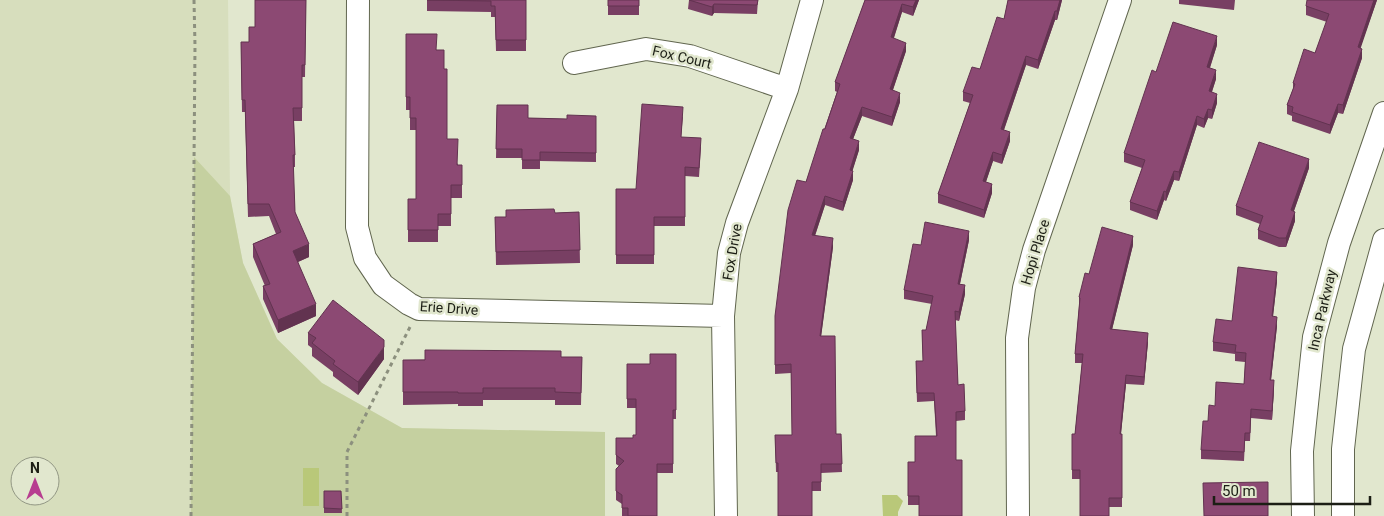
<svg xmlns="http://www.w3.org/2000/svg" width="1384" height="516" viewBox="0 0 1384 516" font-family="Roboto,sans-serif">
	<rect width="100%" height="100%" fill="#e1e7ce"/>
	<path fill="#d7debd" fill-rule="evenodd" d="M0,0H228L230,196L243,263L277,339L322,383L402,428L605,432V516H0ZM20,466H50V496H20Z"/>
	<path fill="#c5d0a0" d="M194,157L230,196L243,263L277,339L322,383L402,428L605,432V516H191Z"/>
	<path fill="#b9c879" d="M303,468H319V506H303Z
		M882,495H897L903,501L898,512V516H883Z"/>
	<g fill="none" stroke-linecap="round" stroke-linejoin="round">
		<defs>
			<path id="minor" d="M358,0L357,227L365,258L383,285L409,304L419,309L723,316
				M574,63L646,49L690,56L787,89
				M726,516L723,316L729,253L737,223L787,89L812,0
				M1018,516L1017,338L1024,288L1034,250L1120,0
				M1303,516L1302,451L1314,337L1339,243L1384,113
				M1343,516V449L1354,349L1384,240"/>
		</defs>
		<use href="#minor" stroke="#61664f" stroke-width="24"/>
		<path stroke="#8c907e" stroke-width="3" stroke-dasharray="4 4" stroke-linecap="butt" d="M191,516L195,46L194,0
			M347,516V452L410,327"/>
		<use href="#minor" stroke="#fff" stroke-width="22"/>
	</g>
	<path fill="#783f63" d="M306,0L305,77H302V121H294L295,155V167H293L295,212L309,257L298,262L316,316L278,333L263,299V286H265L253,257V244L276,234L269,216L248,217L245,112H242L241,42H249L255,27Z
		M427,0H526V51H496L495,17H491V12L427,11Z
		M608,0H639V15H608Z
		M689,0H758L757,14L714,13L712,16L688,9Z
		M865,0H919L913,16L902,12L894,38L906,51L893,90L900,102L892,126L862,116L853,139L859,150L852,171L853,180L843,211L825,205L815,236L833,247L821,336L836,434H841L842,472L821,473V491H812L778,472H776L775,435H792L791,373L775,374V316L806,182L837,92L835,91V82Z
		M1008,0H1062L1057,20H1055L1038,69L1026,65L1004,130L1010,141L1002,164L993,161L986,182L992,193L984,218L938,203V194L970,103L963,101V92L980,69L1004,19Z
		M1179,0H1235L1234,10L1179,4Z
		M1377,0L1360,48L1362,58L1343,114L1338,113L1330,134L1292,121V116L1287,114V105L1293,89V83L1315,53L1327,22L1306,15V6Z
		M406,34L437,50L444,69L447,139L458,165H462V198H451V226H438V242H408V199H416V130H410V110H406Z
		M1217,45L1210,68L1216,79L1212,92L1217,103L1212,119L1208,118L1204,128L1197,125L1179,181L1174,180L1166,201L1164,200L1157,220L1130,210V202L1142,168L1124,162V153L1156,72Z
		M497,105L528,118L567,119L596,116V162L540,161V169H522V158H496Z
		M683,116L681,137L701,147L699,177L685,176V226H654V264H616V189H636Z
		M1309,168L1294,211L1295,221L1286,247H1279L1258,239V230L1260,224L1236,215V206Z
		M579,212L580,263L496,265L495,217H506L555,213Z
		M969,240L960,284L965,294L959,321L955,320L958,385L965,411V420L956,421L919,505H908V462H915L936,436L934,401L917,402L916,370V361H923L922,330H926L932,304L904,299V290L921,245Z
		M1133,245L1112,329L1148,342L1144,385L1126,384L1121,434H1122V507H1109L1080,479H1072V434H1075L1082,363H1075V354L1079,306V297L1089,274Z
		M1277,281L1273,316L1277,326L1271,380L1274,389L1272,420L1251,418L1250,441H1245L1244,461L1201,459V450L1208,421L1215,406L1244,384L1245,362L1235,361V354L1213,351V342L1232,321Z
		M308,333L384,359L358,395L333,376V372L312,356V348L308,345Z
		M676,354V419H673V473H657V516H622V504L616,500V469L619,466L616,464V438H633L636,435V408H627V364H650Z
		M561,357H582L581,405H555V400H483V406H458V404L403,405V360Z
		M324,491H341L342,513H324Z"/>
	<path fill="#623350" d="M916,0H919L913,16V7Z
		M1060,0H1062L1057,20V11Z
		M1374,0H1377L1358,56V47Z
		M714,4V13L712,16V7Z
		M902,4V12L891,46V37Z
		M1055,11V20L1038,69V60Z
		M1217,36V45L1207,76V67Z
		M906,43V51L890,98V89Z
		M1362,49V58L1343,114V105Z
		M1026,56V65L1001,138V129Z
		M1216,70V79L1209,100V91Z
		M900,93V102L892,126V117Z
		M1217,94V103L1212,119V110Z
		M1338,104V113L1330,134V125Z
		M862,107V116L850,147V138Z
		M1208,109V118L1204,128V119Z
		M1197,116V125L1179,181V172Z
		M1010,132V141L1002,164V155Z
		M859,141V150L850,179V170Z
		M993,152V161L983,190V181Z
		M1309,159V168L1291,219V210Z
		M853,171V180L843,211V202Z
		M1174,171V180L1166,201V192Z
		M992,184V193L984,218V210Z
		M1164,191V200L1157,220V211Z
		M825,196V205L812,244V235Z
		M1295,212V221L1286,247V238Z
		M969,231V240L958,293V284Z
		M1133,236V245L1110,338V329Z
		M833,238V247L820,345V336Z
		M309,244V257L293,264V251Z
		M1277,272V281L1272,325V316Z
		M965,285V294L959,321V312Z
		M316,304V316L278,333V320Z
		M1277,317V326L1270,389V380Z
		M1148,333V342L1144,385V377Z
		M384,347V359L358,395V382Z
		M1126,375V384L1120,443V434Z
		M1274,380V389L1272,420V411Z"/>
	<path fill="#8c4973" stroke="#623350" d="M255,0H306L305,65H302V108H293L295,155H293L295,212L309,244L293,251L316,304L278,320L263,286L270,284L253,244L281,232L269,204H248L245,100H242L241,42H249V27H255Z
		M427,0H526V40H496L495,6H491V1Z
		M608,0H639V6H608Z
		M689,0H758L757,5L714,4L712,7Z
		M865,0H916L913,7L902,4L891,37L906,43L890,89L900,93L892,117L862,107L850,138L859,141L850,170L853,171L843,202L825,196L812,235L833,238L820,336H835L836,434H841L842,464H821V482H812V516H778V463H776L775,435H792L791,364L775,365V316L788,210L797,180L806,182L823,129H825L840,84L835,82Z
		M1008,0H1060L1057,11H1055L1038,60L1026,56L1001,129L1010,132L1002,155L993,152L983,181L992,184L984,210L938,194L973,95L963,92L972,67L980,69L997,17L1004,19Z
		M1307,0H1374L1358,47L1362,49L1343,105L1338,104L1330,125L1292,112L1293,107L1287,105L1295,84L1293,83L1304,49L1315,53L1329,14L1306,6Z
		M1173,22L1217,36L1207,67L1216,70L1209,91L1217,94L1212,110L1208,109L1204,119L1197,116L1179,172L1174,171L1166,192L1164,191L1157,211L1130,202L1145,160L1124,153L1152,70L1156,72Z
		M406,34H437L436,50H444V69H447V139H458L457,165H462V185H451V214H438V230H408V199H416V118H410V97H406Z
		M642,104L683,107L681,137L701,138L699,168L685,167V217H654V255H616V189H636Z
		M497,105H528V118L567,119V115L596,116V153L540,152V160H522V149H496Z
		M1259,142L1309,159L1291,210L1295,212L1286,238H1279L1258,230L1263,216L1236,206Z
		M554,209L555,213L579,212L580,250L496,252L495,217H506V210Z
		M925,222L969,231L958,284L965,285L959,312L955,311L958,385L964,384L965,411L956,412V460H962V516H919V496H908V462H915V436H937L934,393H917L916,361H923L922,330H926L933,296L904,290L913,244L921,245Z
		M1102,227L1133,236L1110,329L1148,333L1144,377L1126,375L1120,434H1122V498H1109V516H1080V470H1072V434H1075L1083,354H1075L1080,298L1079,297L1085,273L1089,274Z
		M1238,267L1277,272L1272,316L1277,317L1270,380H1274L1272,411L1251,409L1250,433H1245L1244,452L1201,450L1203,421H1208L1209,405L1215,406L1216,382L1244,384L1246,353L1235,352L1236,345L1213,342L1216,319L1232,321Z
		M333,300L384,340V347L358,382L333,364L335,361L312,343L316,338L308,333Z
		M425,350L561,351V357H582L581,393L555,392V388H483V393H458V392H403V360H425Z
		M650,354H676V410H673V464H657V516H628V508H622V495L616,491V469L624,461L616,455V438H633V435H636V399H627V364H650Z
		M1268,482V516H1204L1203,483Z
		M324,491H341L342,509L324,508Z"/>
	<g text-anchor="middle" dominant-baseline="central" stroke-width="5" stroke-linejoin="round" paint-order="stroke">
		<g font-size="14" fill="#1c1e15" stroke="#e1e7ce">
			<text transform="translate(682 57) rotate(13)">Fox Court</text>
			<text transform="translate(732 252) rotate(-80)">Fox Drive</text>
			<text transform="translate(1035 252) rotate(-73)">Hopi Place</text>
			<text transform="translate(449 308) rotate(4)">Erie Drive</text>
			<text transform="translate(1322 310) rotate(-77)">Inca Parkway</text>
		</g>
	</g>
	<g transform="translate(35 481)"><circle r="24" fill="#e1e7ce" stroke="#929784"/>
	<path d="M0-4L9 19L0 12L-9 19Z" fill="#b73d90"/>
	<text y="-8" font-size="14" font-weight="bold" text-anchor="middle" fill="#1c1e15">N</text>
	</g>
	<path d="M1214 496v8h156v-8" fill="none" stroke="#1c1e15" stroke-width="2.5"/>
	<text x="1222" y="496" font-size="15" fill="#1c1e15" stroke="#e1e7ce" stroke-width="4" paint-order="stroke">50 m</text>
</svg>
